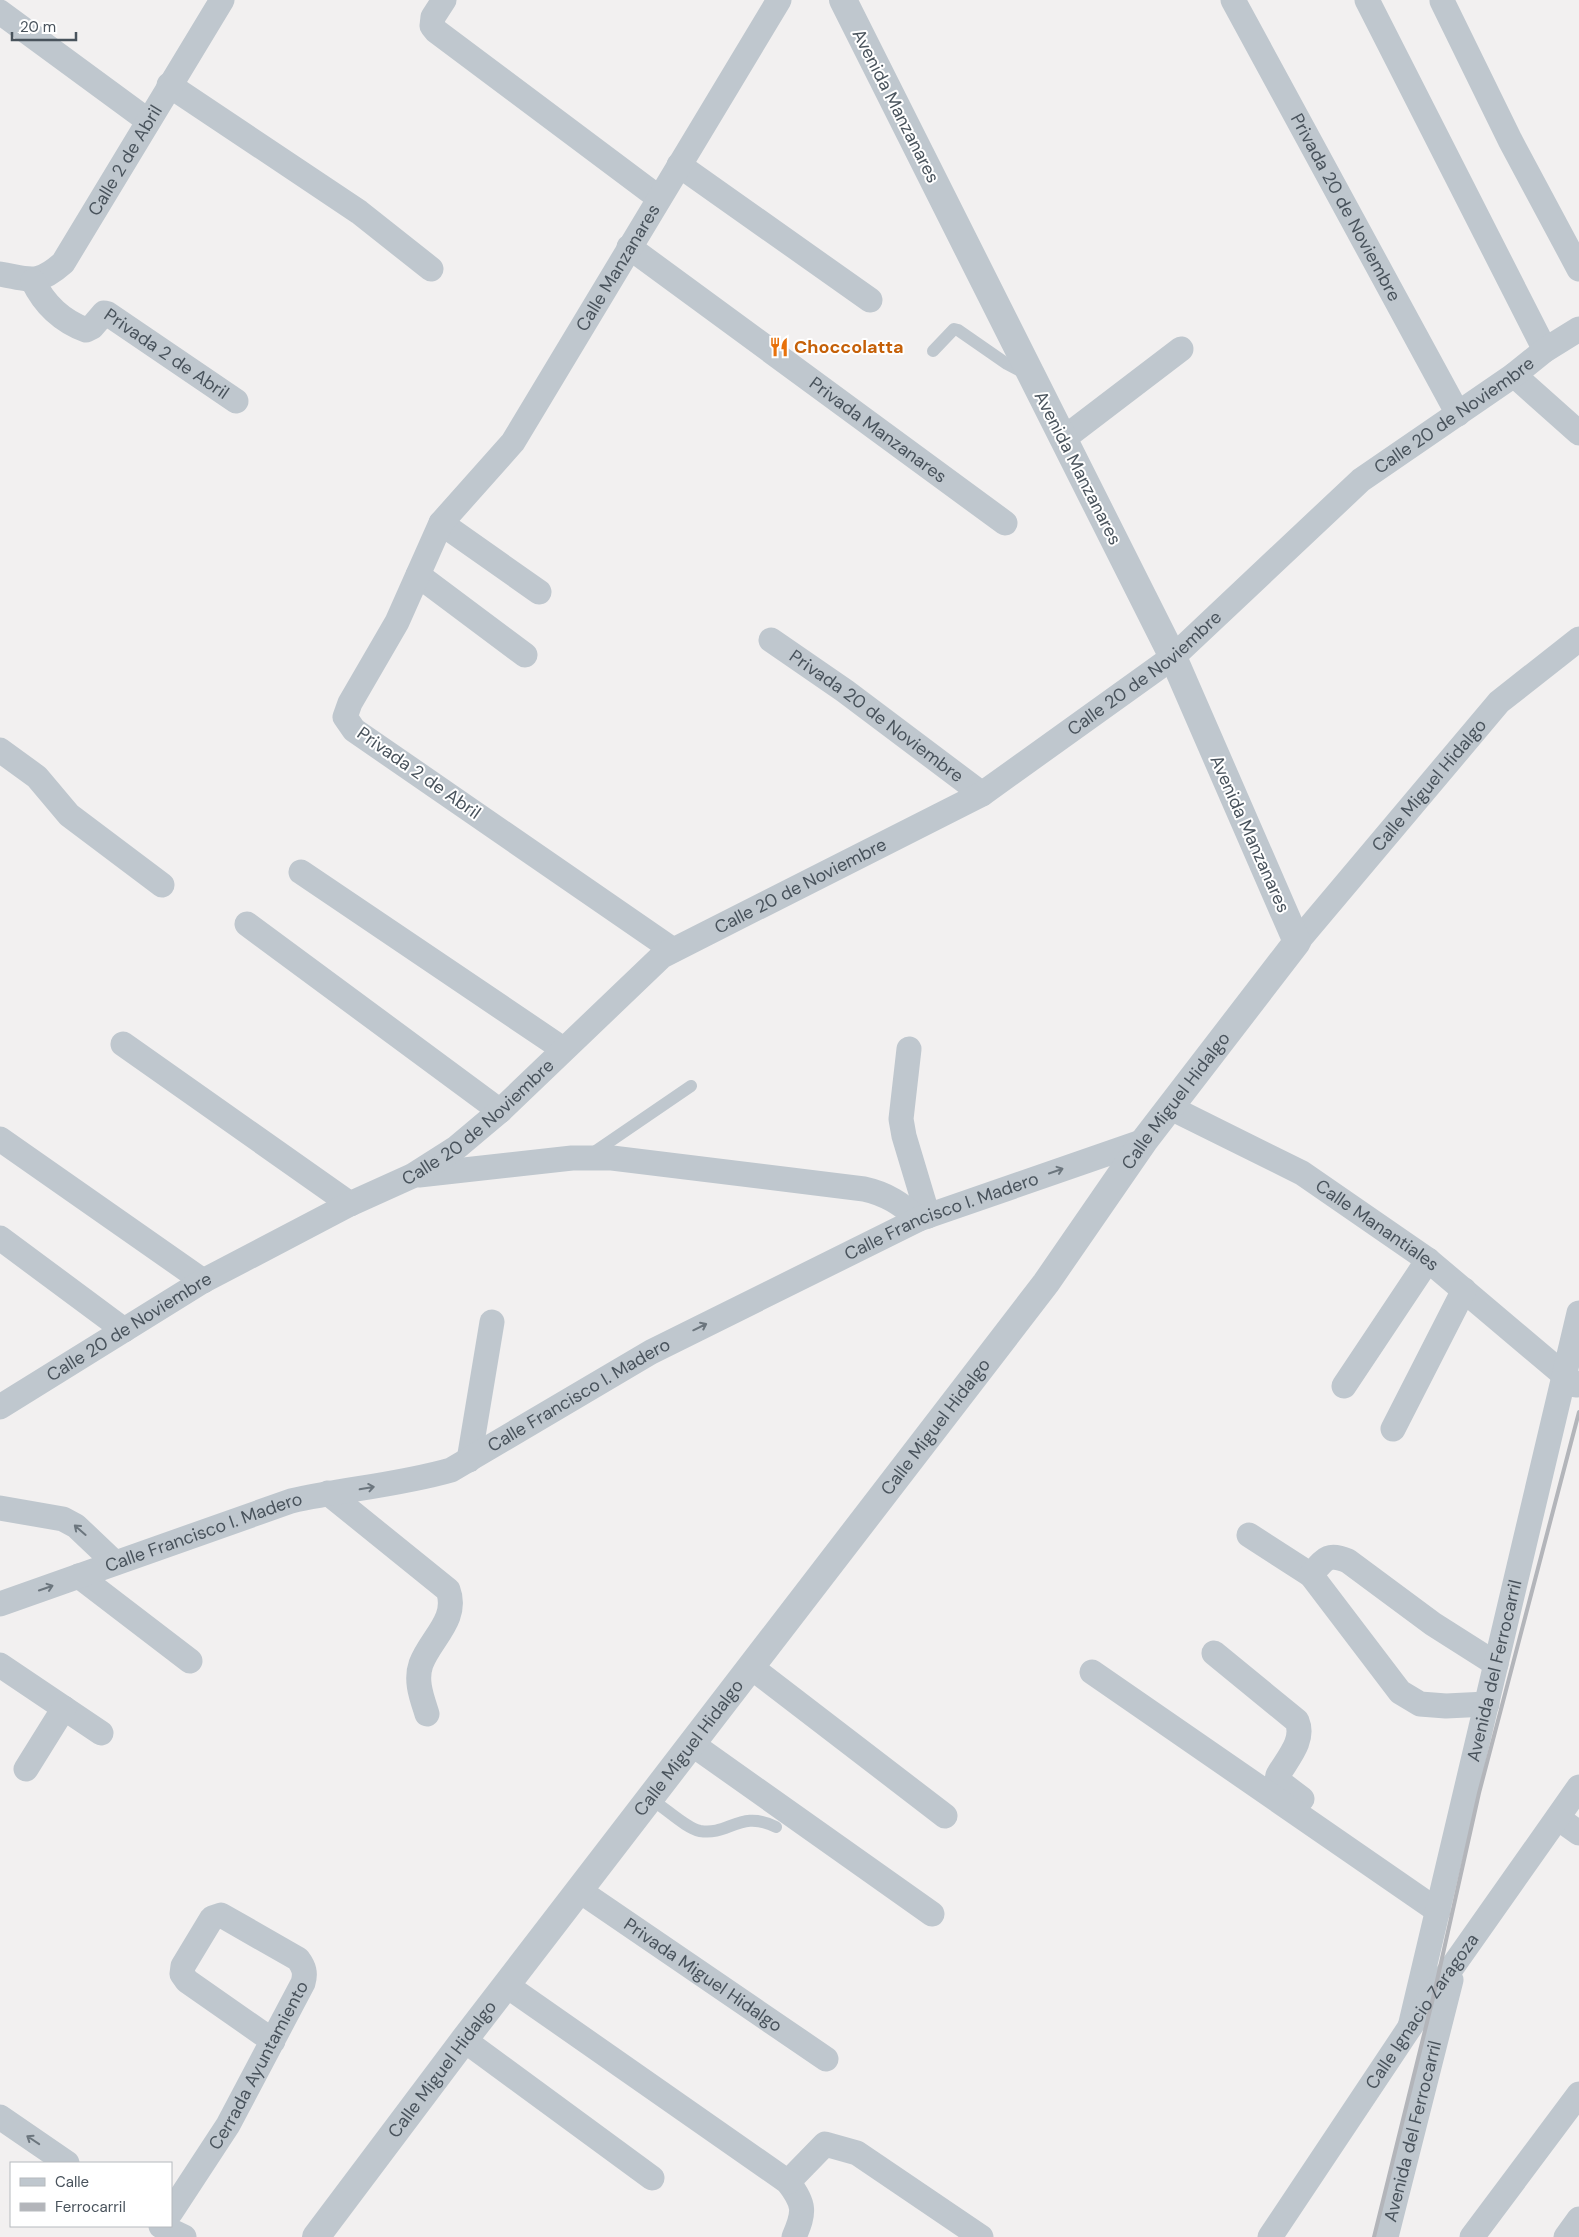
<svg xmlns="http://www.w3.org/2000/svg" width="1579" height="2237" viewBox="0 0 1579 2237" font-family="'DM Sans',sans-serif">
	<rect width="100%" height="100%" fill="#f2f0f0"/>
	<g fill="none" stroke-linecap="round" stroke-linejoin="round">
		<path stroke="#bfc7ce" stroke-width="12" d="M933,351L954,329L958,330L1007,364L1026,374
			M590,1155L691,1086
			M650,1799C665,1807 685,1828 700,1831C729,1836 740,1809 776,1827"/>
		<g stroke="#bfc7ce" stroke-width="25">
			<path d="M444,0L433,17L432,26L436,31L659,198"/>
			<path id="s1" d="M1233,0L1458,414"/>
			<path d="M1367,0L1545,350"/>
			<path d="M1442,1L1510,140L1579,269"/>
			<path d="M0,12L147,120"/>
			<path d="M169,85L359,212L431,269"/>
			<path d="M679,165L870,300"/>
			<path id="s2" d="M629,247L1005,523"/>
			<path id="s3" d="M0,274C30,279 37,286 63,263L222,0"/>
			<path id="s4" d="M33,281C44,304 62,321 86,330L92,327L104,313L108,314L236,401"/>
			<path d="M1514,375L1579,433"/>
			<path d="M1063,439L1181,349"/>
			<path d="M441,523L539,592"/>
			<path d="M418,575L525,655"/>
			<path id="s5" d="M771,640L845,691L982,794"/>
			<path d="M0,750L37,777L69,815L162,885"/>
			<path d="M301,872L563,1049"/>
			<path d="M247,924L500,1111"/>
			<path id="s6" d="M1297,942L1499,702L1579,639"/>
			<path id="s7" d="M673,950L354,730L345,717L350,703L397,622L441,523L513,442L779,0"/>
			<path d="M123,1044L350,1204"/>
			<path d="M909,1049L901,1119L904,1136L928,1216"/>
			<path id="s8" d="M1169,1107L1302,1173L1428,1260L1576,1385"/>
			<path d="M0,1139L203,1281"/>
			<path d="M419,1175L572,1158H612L864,1189C887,1194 901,1204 919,1219"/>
			<path d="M0,1238L124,1330"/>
			<path d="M1344,1386L1428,1260"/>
			<path id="s9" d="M0,1407L203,1281L350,1204L412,1176L456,1148L500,1111L662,956L982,794L1173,657L1361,480L1514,375L1545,350L1579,329"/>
			<path d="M1393,1429L1464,1290"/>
			<path d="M469,1460L492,1322"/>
			<path d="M328,1493L448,1590C459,1619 430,1639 421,1664C415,1681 422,1698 427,1714"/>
			<path d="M0,1508L63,1519L76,1526L115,1563"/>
			<path d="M1249,1535L1311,1575"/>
			<path d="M79,1576L190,1661"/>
			<path id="s10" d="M0,1604L291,1501C344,1489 399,1485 451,1470L651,1352L919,1219L1144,1141"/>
			<path d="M1214,1653L1297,1721C1305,1740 1288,1758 1278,1775L1277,1780L1302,1799"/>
			<path d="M0,1665L101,1733"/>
			<path d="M751,1667L945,1816"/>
			<path d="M1092,1672L1438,1911"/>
			<path d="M1487,1704L1446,1706L1420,1704L1400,1692L1311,1575C1324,1560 1327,1552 1348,1561L1433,1624L1496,1664"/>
			<path d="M692,1744L932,1914"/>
			<path d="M26,1769L64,1708"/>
			<path d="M1558,1818L1579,1833"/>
			<path id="s11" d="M580,1891L826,2059"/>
			<path d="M506,1985L788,2182C805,2204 805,2212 794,2237"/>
			<path id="s12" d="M1410,2027L1579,1313"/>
			<path d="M464,2040L652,2178"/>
			<path d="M0,2117L67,2163"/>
			<path d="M788,2182L825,2144L857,2153L981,2237"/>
			<path id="s13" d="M171,2212L228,2125L303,1983C306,1973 304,1967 298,1959L221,1915L212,1918L183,1966L182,1974L187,1981L273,2041"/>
			<path d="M161,2226L184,2237"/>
			<path id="s14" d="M1270,2237L1410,2027L1579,1787"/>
			<path id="s15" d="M1386,2237L1451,1980"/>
			<path d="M1472,2237L1579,2094"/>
			<path d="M1566,2237L1579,2219"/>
		</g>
		<path stroke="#bfc7ce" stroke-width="28" id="s16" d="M316,2237L464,2040L1046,1283L1144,1141L1297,942L1173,657L843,0"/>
		<path stroke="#b3b5ba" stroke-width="4" d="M1374,2237L1434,1994L1479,1793L1579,1412"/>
	</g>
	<defs><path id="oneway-shaft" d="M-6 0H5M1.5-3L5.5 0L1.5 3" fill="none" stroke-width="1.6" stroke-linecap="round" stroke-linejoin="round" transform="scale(1.25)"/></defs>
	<g stroke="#6c767e">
		<use href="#oneway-shaft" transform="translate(1056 1171) rotate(-19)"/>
		<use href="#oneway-shaft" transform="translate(700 1327) rotate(-26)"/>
		<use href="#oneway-shaft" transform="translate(367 1488) rotate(-10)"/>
		<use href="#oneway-shaft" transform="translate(80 1530) rotate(-139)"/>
		<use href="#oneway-shaft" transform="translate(46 1588) rotate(-19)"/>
		<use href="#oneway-shaft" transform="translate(33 2140) rotate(-146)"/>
	</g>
	<defs>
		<symbol id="restaurant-bare" viewBox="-9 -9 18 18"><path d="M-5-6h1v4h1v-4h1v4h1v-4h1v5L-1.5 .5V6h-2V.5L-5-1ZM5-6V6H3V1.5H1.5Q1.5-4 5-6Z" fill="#e8710a" stroke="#fff" stroke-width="2.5" paint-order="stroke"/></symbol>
	</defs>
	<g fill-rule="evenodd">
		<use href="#restaurant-bare" x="765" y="333" width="28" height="28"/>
	</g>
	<g text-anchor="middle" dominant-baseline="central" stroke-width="4" stroke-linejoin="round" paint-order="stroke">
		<g font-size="18" fill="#49535c" stroke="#fff">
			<text transform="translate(896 106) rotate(63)">Avenida Manzanares</text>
			<text stroke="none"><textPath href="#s3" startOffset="188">Calle 2 de Abril</textPath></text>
			<text stroke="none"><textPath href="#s1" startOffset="236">Privada 20 de Noviembre</textPath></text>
			<text stroke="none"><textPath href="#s7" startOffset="932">Calle Manzanares</textPath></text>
			<text stroke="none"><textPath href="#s4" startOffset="174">Privada 2 de Abril</textPath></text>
			<text stroke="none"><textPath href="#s9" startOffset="1772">Calle 20 de Noviembre</textPath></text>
			<text stroke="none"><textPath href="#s2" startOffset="309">Privada Manzanares</textPath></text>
			<text transform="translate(1078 468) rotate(63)">Avenida Manzanares</text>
			<text stroke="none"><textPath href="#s9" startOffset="1368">Calle 20 de Noviembre</textPath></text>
			<text stroke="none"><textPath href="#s5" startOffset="130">Privada 20 de Noviembre</textPath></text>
			<text transform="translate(419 773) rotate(35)">Privada 2 de Abril</text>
			<text stroke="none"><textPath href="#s6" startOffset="205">Calle Miguel Hidalgo</textPath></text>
			<text transform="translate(1250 834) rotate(66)">Avenida Manzanares</text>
			<text stroke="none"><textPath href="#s9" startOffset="962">Calle 20 de Noviembre</textPath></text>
			<text stroke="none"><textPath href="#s16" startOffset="1425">Calle Miguel Hidalgo</textPath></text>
			<text stroke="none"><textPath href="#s9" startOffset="558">Calle 20 de Noviembre</textPath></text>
			<text stroke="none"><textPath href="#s10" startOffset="1025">Calle Francisco I. Madero</textPath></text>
			<text stroke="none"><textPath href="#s8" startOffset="240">Calle Manantiales</textPath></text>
			<text stroke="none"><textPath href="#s9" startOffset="152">Calle 20 de Noviembre</textPath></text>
			<text stroke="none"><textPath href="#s10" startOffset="620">Calle Francisco I. Madero</textPath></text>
			<text stroke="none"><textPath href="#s16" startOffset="1020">Calle Miguel Hidalgo</textPath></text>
			<text stroke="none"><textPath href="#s10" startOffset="216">Calle Francisco I. Madero</textPath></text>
			<text stroke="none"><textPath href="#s12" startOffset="366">Avenida del Ferrocarril</textPath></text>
			<text stroke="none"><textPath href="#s16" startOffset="615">Calle Miguel Hidalgo</textPath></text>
			<text stroke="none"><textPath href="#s11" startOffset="149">Privada Miguel Hidalgo</textPath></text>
			<text stroke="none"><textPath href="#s14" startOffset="272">Calle Ignacio Zaragoza</textPath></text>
			<text stroke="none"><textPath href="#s13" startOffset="171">Cerrada Ayuntamiento</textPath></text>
			<text stroke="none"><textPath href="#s16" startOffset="210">Calle Miguel Hidalgo</textPath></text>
			<text stroke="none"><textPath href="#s15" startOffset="109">Avenida del Ferrocarril</textPath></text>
		</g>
		<g font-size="18" font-weight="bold" fill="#c56008" stroke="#fff" text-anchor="start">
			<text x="794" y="347">Choccolatta</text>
		</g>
	</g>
	<rect x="10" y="2162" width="162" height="65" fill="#ffffff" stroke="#b6babe"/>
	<rect x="20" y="2178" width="25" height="8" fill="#bfc7ce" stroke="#b6babe"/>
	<text x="55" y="2187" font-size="15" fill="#49535c">Calle</text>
	<rect x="20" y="2203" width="25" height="8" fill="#b3b5ba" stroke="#b6babe"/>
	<text x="55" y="2212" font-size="15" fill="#49535c">Ferrocarril</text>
	<path d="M12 32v8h64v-8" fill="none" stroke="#49535c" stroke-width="2.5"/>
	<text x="20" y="32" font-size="15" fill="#49535c" stroke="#ffffff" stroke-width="4" paint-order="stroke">20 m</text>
</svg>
